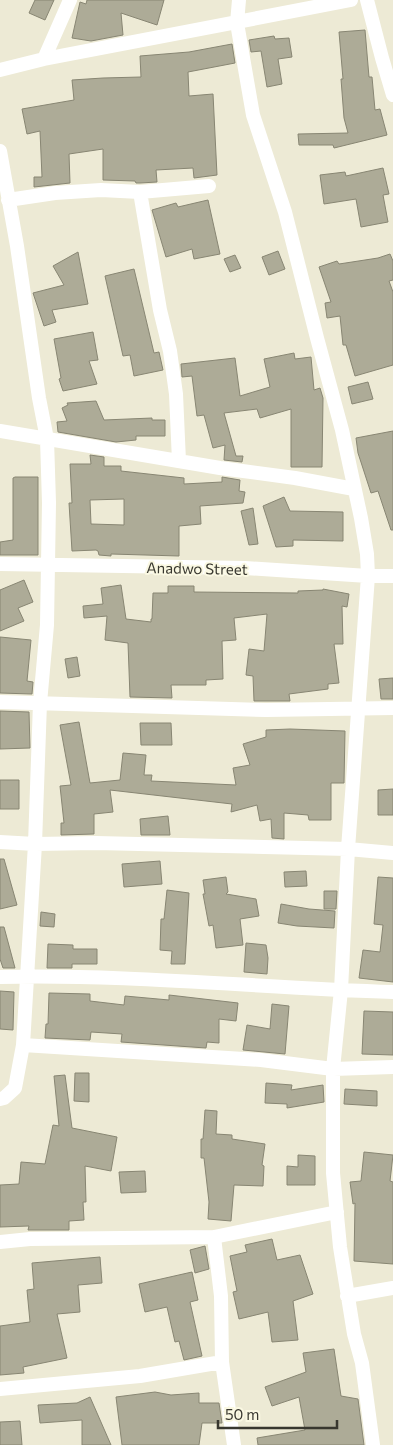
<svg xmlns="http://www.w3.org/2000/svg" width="393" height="1445" viewBox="0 0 393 1445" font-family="Commissioner,sans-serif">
	<rect width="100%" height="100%" fill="#edead5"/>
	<path fill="#adab97" stroke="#888673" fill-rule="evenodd" d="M35,0H54L45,20L29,13Z
		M87,0H164L157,25L121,13L123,35L91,41L72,38L80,2L86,4Z
		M365,30L369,77H372L375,110L380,109L387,135L334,148L333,145H299L298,134L348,133L344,118L341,79H343L339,32Z
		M274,36L275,39L289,38L292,57L278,59L282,84L267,87L261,51L251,52L249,40Z
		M232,44L235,63L188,72L189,96L213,94L217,175L194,178L193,168L156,170L157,182L140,183H136L135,181L103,180V149L69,154L70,183L34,187V177H42L40,131L27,134L22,109L74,100L72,80L103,78L141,77L140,56L189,52Z
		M383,168L389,194L383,195L388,222L361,227L356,199L324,204L320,175L345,172L346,176Z
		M208,200L220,254L194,259L192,249L166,257L152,210L176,203L178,207Z
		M278,251L285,269L269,275L262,257Z
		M78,252L88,304L52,310L56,322L44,326L33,293L64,285L53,266Z
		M390,254L393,261V280L389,281L393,292V365L355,376L346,345H343L340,316L327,318L325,303L331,302L319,267L337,261L339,264L378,258Z
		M235,255L241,268L230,272L224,259Z
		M134,269L154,353L159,352L163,370L134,376L130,355L123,356L105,276Z
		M93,332L98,360L89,361L97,384L63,391L59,379L61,378L54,339Z
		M294,353L295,359L311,357L314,390L320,388L323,398L322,467H291V409L260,418L257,409L224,413L236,456H243L242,462L224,460L225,445L213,448L204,415L197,416L192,376L182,377L181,364L235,358L240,396L270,387L264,359Z
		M368,382L373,399L352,404L348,387Z
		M96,401L104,420L152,418V420H165V436H136V440L116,442L58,432L57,422L67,421L62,408L68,405L67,403Z
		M393,431V530H391L378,491L371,493L358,453L356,438Z
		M90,455L104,457V466H121V471L184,478V484L222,482V477L240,480L239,491L245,492L243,503L200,506L201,524L179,526V556L111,554V556L99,555L98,551L96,550L72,551L69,503H72L70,464H91ZM124,499V525L91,524L90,500Z
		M15,477H38V555H0V542L13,540V478Z
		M284,497L290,511L343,512V541L293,540V546L276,547L263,506Z
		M253,508L258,544L249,545L241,511Z
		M24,580L33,602L18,608L24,621L0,631V590Z
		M121,585L126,619L151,622V619H152L153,593H168V586H194V592L298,593V591L323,590V589L349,594L347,607L342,606L343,644H334L339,683L328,684V689L289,694L290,701H254L253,676L246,675L249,649L264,651L267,614L234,618L236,640L222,641L223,679L206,680V685H171L172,698L130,697L128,643L105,640L107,616L84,618L83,606L103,604L101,588Z
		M0,637L31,640L27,681L33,682L32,694L0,693Z
		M77,657L80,676L68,678L65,659Z
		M393,678V699H381L379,679Z
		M0,711L29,712L30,748L0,749Z
		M79,722L90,783L120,780L123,753L146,755L144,775H152L151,781L236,785L233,768L250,765L243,744L266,737V730L290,729L345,731L344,783H331V820H309L308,815L284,813V839L272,838L271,819L260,821L257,805L231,812L232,804L110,790L113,812L94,814V834L61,835V823H64L60,786L71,785L60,725Z
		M140,723H171L172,745H141Z
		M0,780H19V809H0Z
		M393,789V815H378V790Z
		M168,816L170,835H141L140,819Z
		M0,859H4L17,905L0,909Z
		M160,861L162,884L124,887L122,864Z
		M306,871L307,886L285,887L284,872Z
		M226,877L228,892L226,894L256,899L259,916L240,919L243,945L216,948L213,925L209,926L203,894H205L203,880Z
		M378,877L393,878V982L359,978L363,950L380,952L383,925L374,924Z
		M167,890L189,893L185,964H171L172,951L160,950L161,919H164Z
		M324,891H337L336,909H324Z
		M281,904L309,909L335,911L334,928L297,926L278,923Z
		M41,912L55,914L54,927L40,926Z
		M0,927H4L15,968H3L0,959Z
		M246,943L266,945L268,958L267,974L244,972Z
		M48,944L73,945V949H97V964H72V968H47Z
		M0,991L14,992L13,1030L0,1029Z
		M49,993L90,994V1001L124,1005L125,996L169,1000V995L238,1003L236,1021L219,1019V1043L207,1042L206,1048L121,1042L122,1034L91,1032L90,1040L45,1038L46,1024H48Z
		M272,1004L289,1006L285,1054L243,1050L247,1025L270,1029Z
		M364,1011L393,1012V1055L362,1054Z
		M75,1073H89V1102L74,1101Z
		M65,1075L72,1128L117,1137L111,1171L85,1166L86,1202H83L84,1220L69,1221V1230H28L29,1226L0,1227V1185L19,1184L21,1162L45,1164L53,1125L59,1126L54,1076Z
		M266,1083L292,1085L291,1090L323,1085L324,1102L287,1108V1104L265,1103Z
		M345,1089L377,1091V1106L344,1104Z
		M205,1110L217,1111L216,1134L232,1135V1139L265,1144L262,1165L264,1166L263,1186L234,1185L231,1221L208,1219L209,1202L204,1158H201V1139H203Z
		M364,1152L393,1155L390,1181L393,1182V1264L354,1261L355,1203L353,1204L350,1182L361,1181Z
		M298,1155L315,1156V1185H287V1166L298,1167Z
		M145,1171L146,1192L121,1193L119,1172Z
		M272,1239L277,1260L300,1255L313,1294L293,1301L298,1340L272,1342L268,1312L239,1319L233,1292L237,1291L230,1256L247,1252L245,1245Z
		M205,1246L209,1269L195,1273L190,1250Z
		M100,1257L102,1283L78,1285L80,1312L57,1314L67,1358L23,1367L24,1373L0,1375V1326L30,1322L27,1290L34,1289L32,1263Z
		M192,1272L198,1300L190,1302L202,1356L184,1360L179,1341L175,1342L167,1307L145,1312L139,1284Z
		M334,1349L341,1396L358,1399L364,1445H258L257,1438L305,1430L299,1397L272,1406L265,1387L306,1372L303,1353Z
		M155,1392L171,1395L199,1393V1403H219L222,1423H202L199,1445H122L116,1397Z
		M90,1397L111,1445H82V1420L40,1423L38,1405L77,1403Z
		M20,1421L22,1445H0V1422Z"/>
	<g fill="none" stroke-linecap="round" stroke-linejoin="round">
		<path stroke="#fff" stroke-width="14" d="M239,0L237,23L253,115L285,212L317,338L342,430L361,518L367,554L368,576L348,849L341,990L333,1069V1173L340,1247L354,1334L362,1363L373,1445
			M367,0L382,58L393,95
			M44,59L70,0
			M0,70L44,59L351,0
			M0,151L17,246L39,398L47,439L49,503L47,625L40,703L35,844L23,1045L15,1088L4,1098L0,1099
			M140,192L160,310L170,351L176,394L179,461
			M8,200L55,193L101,190L140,192L209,186
			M0,431L220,468L295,478L354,489
			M0,564L245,568L368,576H393
			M0,702L266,710L393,708
			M0,842L35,844L96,843L348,849L393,853
			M0,977C131,974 262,988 393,992
			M23,1045L261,1060L333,1069L393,1067
			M214,1237L221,1296L222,1362L234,1445
			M0,1242L30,1239L214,1237L337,1212
			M347,1296L393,1288
			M0,1389L140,1376L222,1362"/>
	</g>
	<g text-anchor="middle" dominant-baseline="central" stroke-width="4" stroke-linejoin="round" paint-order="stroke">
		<g font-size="15" fill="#38372f" stroke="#faf8e2">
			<text transform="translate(197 568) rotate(1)">Anadwo Street</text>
		</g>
	</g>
	<path d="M218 1420v8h119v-8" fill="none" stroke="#38372f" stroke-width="2.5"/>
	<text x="225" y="1420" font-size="15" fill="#38372f" stroke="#faf8e2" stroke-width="4" paint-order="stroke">50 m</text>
</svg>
